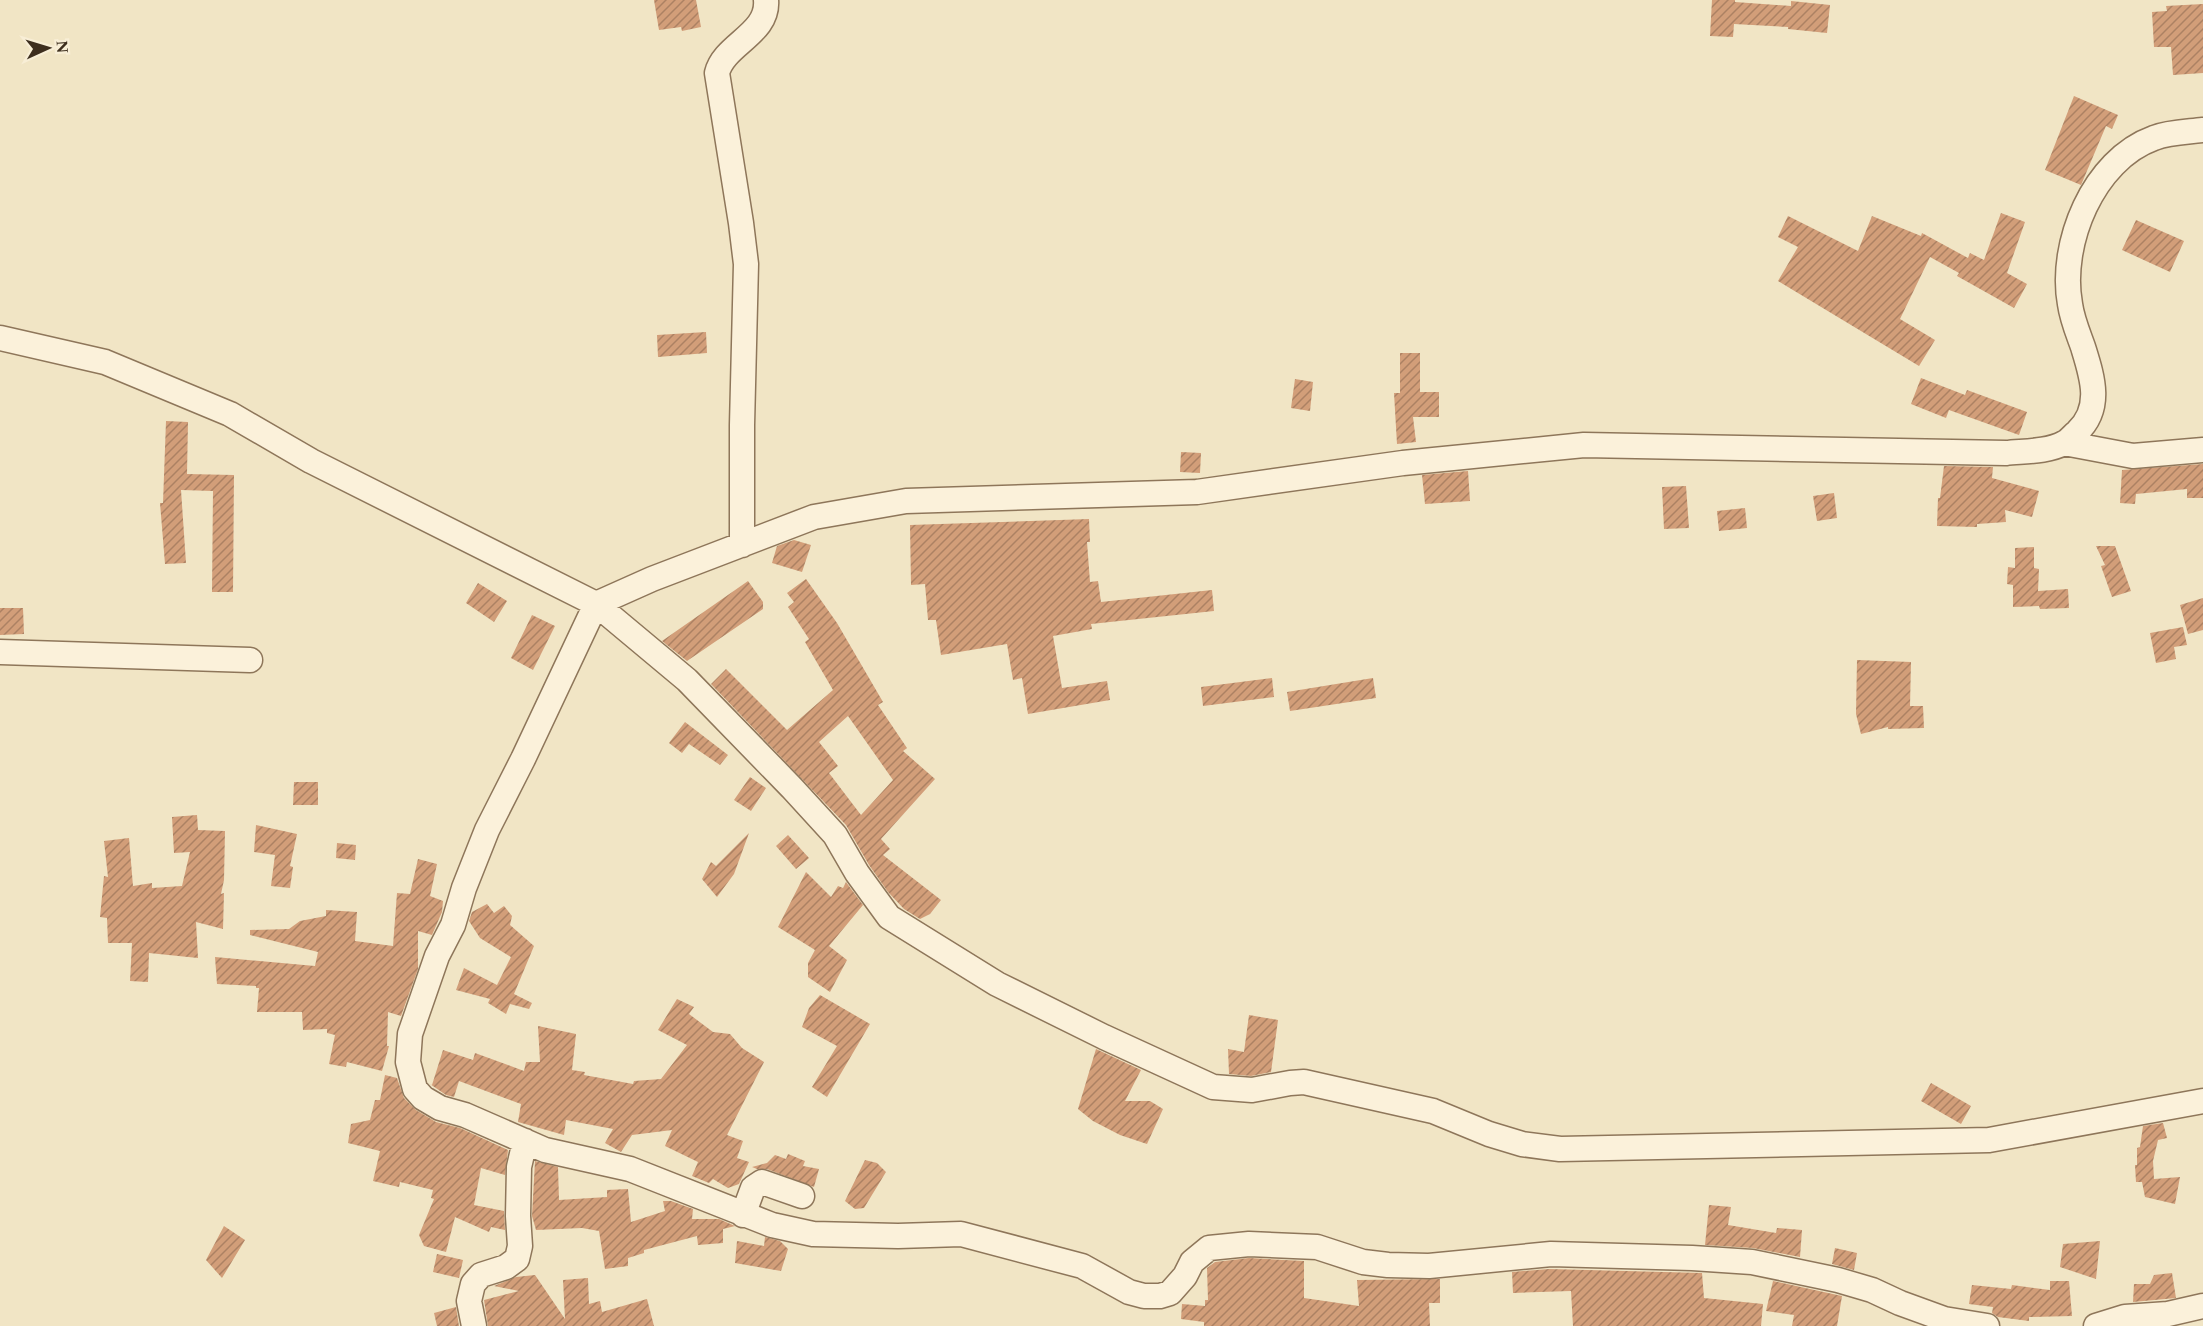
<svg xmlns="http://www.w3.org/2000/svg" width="2203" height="1326" viewBox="0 0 2203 1326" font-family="Spectral,serif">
	<defs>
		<pattern id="building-hatch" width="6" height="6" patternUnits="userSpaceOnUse" patternTransform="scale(1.5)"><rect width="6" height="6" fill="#d29e79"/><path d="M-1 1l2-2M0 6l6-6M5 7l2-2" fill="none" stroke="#ac8163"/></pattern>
	</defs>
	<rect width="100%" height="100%" fill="#f1e5c5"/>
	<path fill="url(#building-hatch)" fill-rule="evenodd" d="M654,0H696L701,27L682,31L681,27L659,30Z
		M1712,0H1735V2L1791,6V1L1830,5L1827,33L1788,29V27L1734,24L1733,37L1710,36Z
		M2203,4V73L2173,75L2171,47H2154L2152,12L2167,11L2166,6Z
		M2074,96L2118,115L2112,129L2106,126L2081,185L2045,170Z
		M2001,213L2025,222L2007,273L2027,284L2014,308L1957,276L1959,273L1930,257L1900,319L1935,340L1919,366L1778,281L1798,247L1778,237L1788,216L1858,251L1872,216L1921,236L1922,233L1968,258L1970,253L1984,260Z
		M2136,220L2184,241L2170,272L2122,250Z
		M706,332L707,353L658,357L657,335Z
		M1400,353H1420V392H1439V417H1413L1416,442L1397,444L1394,393H1400Z
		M1921,378L1965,395L1967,390L2027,412L2019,435L1949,410L1946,418L1911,404Z
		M1295,379L1313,382L1310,411L1291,408Z
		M166,421L188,422L187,474L234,475L233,592H212L213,491L181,490L186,563L165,564L160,503H163Z
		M1181,452L1201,453L1200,473L1180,472Z
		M2203,464V498H2187V489L2136,494L2135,504L2120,503L2122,470Z
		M1944,466L1993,467L1992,478L2039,491L2032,517L2005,510L2006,522L1977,524V527L1937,526L1938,498H1940Z
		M1468,471L1470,501L1425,504L1422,475Z
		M1686,486L1689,528L1664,529L1662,487Z
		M1834,493L1837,518L1817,521L1813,496Z
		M1745,508L1747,528L1719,531L1717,511Z
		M1089,519L1090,542H1087L1090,582L1098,581L1101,602L1212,590L1214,611L1091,624L1092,629L1053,636L1062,688L1107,681L1110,700L1028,714L1022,678L1013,680L1007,644L941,655L936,620H928L925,584L911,585L910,525Z
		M794,540L811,545L802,572L772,563L777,546Z
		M2096,546H2115L2131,591L2112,597L2101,566L2105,565Z
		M2034,547V568L2039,569L2038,591L2068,589L2069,608L2040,609L2039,606L2013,607V585L2007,584L2008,567L2015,568V548Z
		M806,579L837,623L883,702L878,705L907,748L903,751L935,779L881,839L890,849L883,855L941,900L930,914L920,919L904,909L888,892L869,865L846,825L711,684L726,669L787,730L833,690L805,642L809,639L788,607L794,602L787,593ZM848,716L893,780L861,815L829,773L838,766L819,742Z
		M748,581L763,602V609L687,661L662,641Z
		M478,583L507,601L494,622L466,603Z
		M2203,598V630L2188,634L2180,605Z
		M0,608H23L24,634L0,635Z
		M532,615L555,626L533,670L511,658Z
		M2183,627L2187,645L2174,647L2176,659L2156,663L2150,633Z
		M1857,660L1911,662L1910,706H1923L1924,728L1888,729V727L1861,734L1856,714Z
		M1272,678L1274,697L1203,706L1201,687Z
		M1373,678L1376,698L1290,711L1287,692Z
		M685,722L728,755L720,765L689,744L682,753L669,743Z
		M750,777L766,788L751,811L734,800Z
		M294,782H318V805H293Z
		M197,815L198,830L225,831L224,880L221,894L224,893L223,929L196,922L198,958L149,953L148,982L130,981L132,943H108L107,918L100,917L104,876L108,877L104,841L129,838L133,886L152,883V888L182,886L190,852L174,853L172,817Z
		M256,825L297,834L290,866L293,867L290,888L271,886L275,855L254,852Z
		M749,833L734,874L717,897L702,879L711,862L716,866Z
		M788,835L809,858L796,869L776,846Z
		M337,843L356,845L355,860L336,858Z
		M418,859L437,864L430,896L443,901L442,912L432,935L418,931V969L401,1016L388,1012L387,1046H389L382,1071L347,1062L346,1067L329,1064L335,1035L327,1033V1029L303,1030L302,1012H257L259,988H256V986L217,984L215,957L315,966L318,952L250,935V930L289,929L300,921L326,916V910L357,912L355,941L393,946L397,893L410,894Z
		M806,872L831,897L838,886L843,888L846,882L863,905L829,946L847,960L830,992L808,977V963L815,950L778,927Z
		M487,904L494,913L504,906L512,916L510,925L534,946L514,994L532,1003L529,1009L510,1004L506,1014L488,1003L490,999L456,990L464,968L497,985L511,957L480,938L469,921L472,912Z
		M820,995L870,1024L827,1097L812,1087L837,1046L802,1027L809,1008Z
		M677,999L694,1007L689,1014L713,1032L730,1034L742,1048L764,1062L727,1135L743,1141L737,1158L749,1162L739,1184L728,1188L713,1179L709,1183L692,1176L698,1162L665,1146L672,1130L632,1135L621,1152L605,1143L613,1129L566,1120L564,1135L518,1122L521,1104L459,1081L454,1097L446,1095L430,1084L432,1085L443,1050L473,1060L475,1053L524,1071L526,1062H540L538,1026L576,1034L572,1070L585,1072L584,1075L633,1084L634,1081L661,1079L687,1045L658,1030Z
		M1249,1015L1278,1020L1271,1072L1251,1076L1229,1074L1228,1049L1244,1052Z
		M1096,1049L1141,1070L1125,1101H1150L1163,1109L1147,1144L1120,1135L1093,1121L1078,1109Z
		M385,1075L397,1078L404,1098L416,1110L436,1122L460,1128L508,1150L505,1175L481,1168L474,1205L504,1211L505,1230L491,1227L489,1232L455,1217L446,1252L424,1246L419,1235L434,1199L431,1198L433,1190L400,1182L399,1187L373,1181L380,1151L348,1143L351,1124L370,1120L375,1100H380Z
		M1931,1083L1971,1106L1961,1124L1921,1101Z
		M2163,1123L2167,1138L2158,1140L2153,1161L2154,1179L2180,1177L2175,1204L2145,1197L2142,1182H2136L2135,1165H2137V1148L2140,1147L2143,1126Z
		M788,1154L805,1161L803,1166L819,1169L814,1187L767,1169H757L752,1167L767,1163L775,1155L786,1159Z
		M865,1160L877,1163L886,1172L864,1208L855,1209L845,1201Z
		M535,1161L558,1167L559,1200L607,1197V1190L628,1189L631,1222L665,1211L663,1201H671L693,1209L692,1219H719L735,1226L723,1229V1243L698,1245L697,1236L644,1250V1253L628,1258V1266L605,1269L599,1231L582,1228L536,1230L532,1216Z
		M1709,1205L1731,1207L1728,1225L1776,1233L1777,1228L1802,1230L1800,1257L1753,1248L1705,1245Z
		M224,1226L245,1240L222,1278L206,1260Z
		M765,1237L780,1241L788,1249L781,1271L735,1263L737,1241L764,1246Z
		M2100,1241L2096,1279L2060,1267L2063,1244Z
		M1835,1248L1857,1253L1854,1270L1832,1264Z
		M437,1254L463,1260L459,1278L433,1272Z
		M1249,1258L1304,1261V1298L1359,1306L1357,1280L1440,1279V1303H1429L1430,1326H1204V1322L1181,1319L1182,1304L1205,1306V1300H1208L1207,1268L1215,1262Z
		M1549,1269L1702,1273L1704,1298L1763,1304L1761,1326H1573L1571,1291L1513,1293L1512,1272Z
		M2172,1273L2176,1298L2133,1302L2134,1284H2150L2154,1275Z
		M535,1275L565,1319L563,1280L588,1278L589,1304L600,1301L602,1312L647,1299L654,1326H488L484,1300L519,1291L494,1286L516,1277Z
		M1773,1281L1842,1296L1837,1326H1792L1794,1315L1766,1311Z
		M2050,1281H2069L2072,1316L2029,1317V1321L1998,1317L1992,1313L1993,1307L1969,1304L1972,1285L2011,1289L2012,1285L2050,1290Z
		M456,1307L459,1326H437L434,1313Z"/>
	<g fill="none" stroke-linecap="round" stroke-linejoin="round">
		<defs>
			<path id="street" d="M0,338L105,362L230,414L311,461L596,604L652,579L814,517L906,501L1197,492L1403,463L1584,445L2006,453C2024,451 2047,452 2064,443C2069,441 2073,435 2077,432C2103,408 2092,376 2083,347C2078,333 2072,319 2070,304C2059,244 2093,160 2154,138C2169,132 2187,132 2203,130
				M2064,443L2133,456L2203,450
				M742,545V425L746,264L741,223L717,73C724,44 769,34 766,0
				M0,652L250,660
				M743,1215L753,1188L762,1182L802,1196
				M474,1326L469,1301L473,1284L481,1275L506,1267L517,1259L520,1246L518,1216L519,1167L525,1141
				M1987,1326L1944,1319L1900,1303L1872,1290L1838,1280L1752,1262L1692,1258L1551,1254L1429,1266L1388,1265L1363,1262L1317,1247L1249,1244L1209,1248L1192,1262L1185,1276L1170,1293L1160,1296H1144L1129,1292L1082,1266L961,1234L898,1236L813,1234L772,1225L630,1169L545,1150L465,1115L440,1108L423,1098L415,1089L408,1062L410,1034L437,956L453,925L464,888L487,830L523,759L596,604L687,680L792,788L835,835L857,873L889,917L997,984L1104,1037L1213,1087L1252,1090L1290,1083L1304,1082L1433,1111L1489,1134L1522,1144L1560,1149L1989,1140L2203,1101
				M2096,1326L2125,1317L2168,1314L2203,1306"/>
		</defs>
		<use href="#street" stroke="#8e765a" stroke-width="27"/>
		<use href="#street" stroke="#fbf1da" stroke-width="24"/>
	</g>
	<g transform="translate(48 48) rotate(86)" stroke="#f8eed6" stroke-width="4.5" paint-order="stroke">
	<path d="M0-4.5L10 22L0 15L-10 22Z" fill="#3d2e1e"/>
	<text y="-9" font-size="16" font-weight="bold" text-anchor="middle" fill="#3d2e1e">N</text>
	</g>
</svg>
